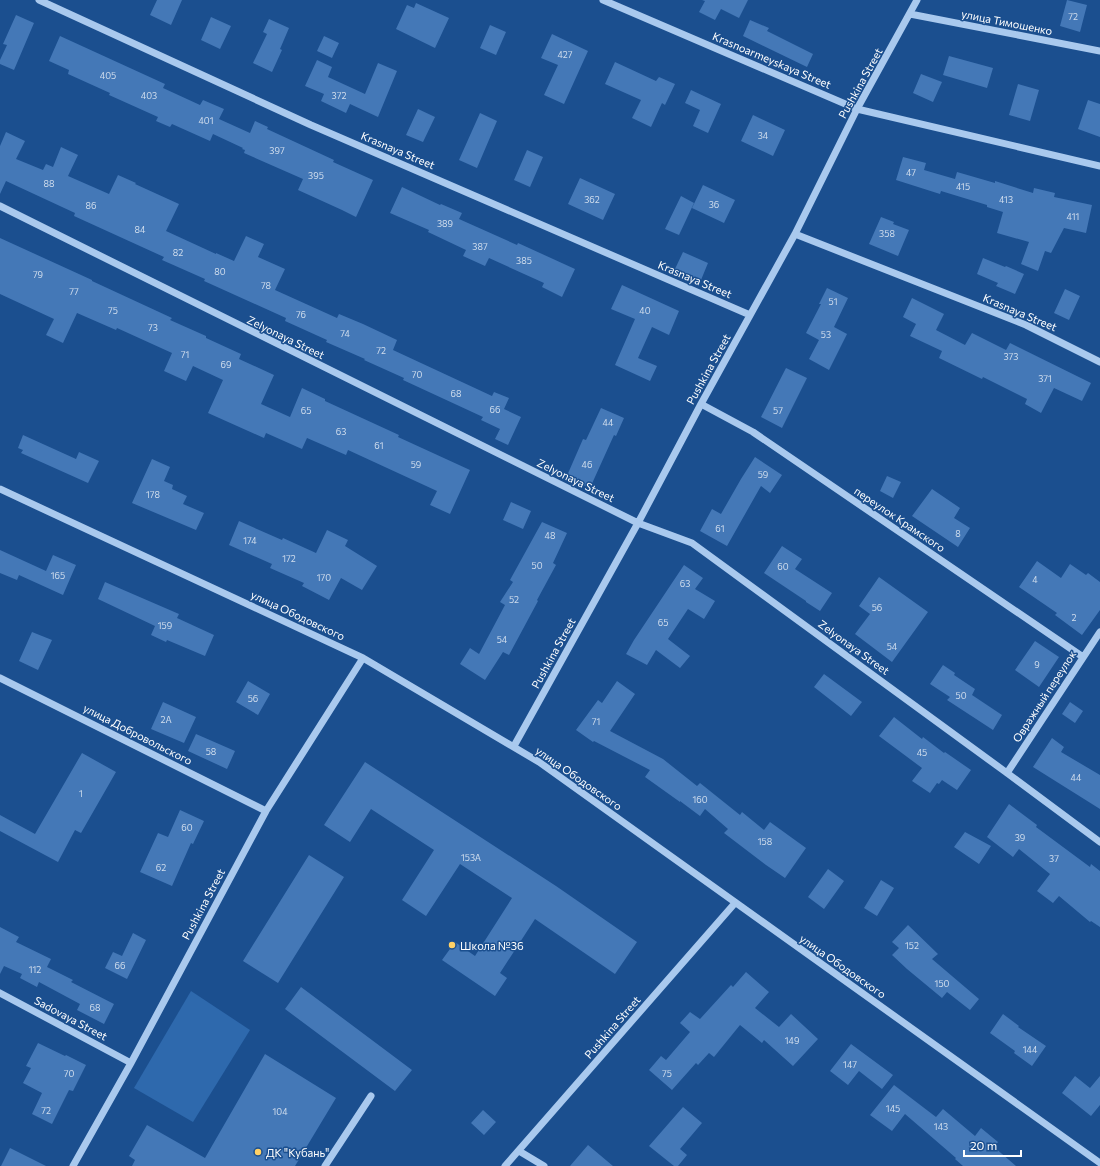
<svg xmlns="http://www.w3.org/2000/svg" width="1100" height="1166" viewBox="0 0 1100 1166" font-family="Commissioner,sans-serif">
	<rect width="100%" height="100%" fill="#1b4f8f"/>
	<path fill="#2e69ad" d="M191,991L250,1030L193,1122L134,1088Z"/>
	<path fill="#4478b7" d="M157,0H182L171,25L150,15Z
		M702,0H748L739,18L721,9L715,20L699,12L705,1Z
		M1067,0L1087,5L1080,32L1060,26Z
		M416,3L449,18L435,48L396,29L407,5L414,8Z
		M16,15L34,23L14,70L0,64V60L7,45L3,44Z
		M211,17L231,26L220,49L201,40Z
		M269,19L289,28L280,49L282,50L272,72L253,63L267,34L263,32Z
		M750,20L769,28L767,31L813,54L807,67L743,36Z
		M490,25L506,32L496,55L480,48Z
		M552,34L588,51L564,104L544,95L558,65L541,58Z
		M60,36L165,84L163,88L200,105L203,100L224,109L219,119L250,133L255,121L268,127L267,129L334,160L333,162L373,180L356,217L342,210L298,190L303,179L244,153L245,150L242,149L243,148L213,134L210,141L172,124L170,127L156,121L158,117L109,95L110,93L68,74L69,70L49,61Z
		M324,36L339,43L332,58L317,51Z
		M949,56L993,68L987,88L943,75Z
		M317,60L332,67L328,77L365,94L378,63L397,71L378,117L350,104L346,113L321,101L324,94L305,86Z
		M615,62L656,81L659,77L675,84L665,105L662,103L651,127L632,118L641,100L605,84Z
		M921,74L942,82L933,102L913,93Z
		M1018,84L1039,90L1030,121L1009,115Z
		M691,90L721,104L708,133L693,126L700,110L685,103Z
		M1088,100L1100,104V137L1078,129Z
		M418,109L435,117L423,142L406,135Z
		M480,113L497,121L477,168L459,160Z
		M753,115L785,130L773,156L741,141Z
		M6,132L25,141L16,159L43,170L46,164L53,167L61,147L78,155L68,176L109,194L118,175L136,183L135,184L179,204L166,231L216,254V253L234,261L246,236L264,244L258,257L285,269L275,290L337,318L339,314L363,324L397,340L393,350L492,396L494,392L509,398L504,409L521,417L508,445L495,439L500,429L481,420L483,417L403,380L404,378L364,360L365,359L326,342L327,340L285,321L286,318L204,281L205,279L162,260L164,257L74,216L75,213L6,181L0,194V146Z
		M527,150L543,157L530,187L514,180Z
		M903,157L926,163L924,170L955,179L957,172L995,183V181L1033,193L1034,188L1055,193L1054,197L1092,205L1086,233L1064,228L1051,253L1045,251L1038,271L1021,264L1029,242L997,233L1003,212L987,207V205L941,191L940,194L896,180Z
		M580,178L615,194L603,220L568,204Z
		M703,185L735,200L724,223L692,208Z
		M402,187L440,205L441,204L462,213L459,219L517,245L518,243L575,269L562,297L542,287L544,283L489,258L485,266L463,256L466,250L428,232L429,230L390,213Z
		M681,196L694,203L679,235L665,229Z
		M881,217L894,222L893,224L909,230L898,256L869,244Z
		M0,238L92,280V281L172,318L170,320L206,336V338L241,354L239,359L274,375L261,404L290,417L302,388L325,399V401L399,435L398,437L470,470L450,514L430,505L437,491L348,450L346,455L307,438L302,449L266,433L264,438L208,413L223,380L193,366L186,381L164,371L172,353L117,328L116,330L77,313L63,343L46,335L54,319L0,294Z
		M683,252L708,263L701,280L675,269Z
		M983,258L1005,267L1006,266L1024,274L1015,294L996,286L998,283L977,274Z
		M622,285L679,311L669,335L652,327L638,358L657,366L650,381L615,365L635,319L611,309Z
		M827,288L848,298L834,327L847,334L829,370L809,359L819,340L806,333L821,304H819Z
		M1065,289L1080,296L1069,320L1054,313Z
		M912,298L944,314L936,330L965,345L972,333L1006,350L1010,343L1091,383L1082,401L1054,388L1041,413L1025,404L1027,399L983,377L982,379L939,358L942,351L910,336L916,324L903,317Z
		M786,368L807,378L782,428L761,417Z
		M601,408L624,418L616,436L614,435L590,488L566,478L583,439L586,440Z
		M23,435L76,459L79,452L99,461L88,483L21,453L23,450L18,448Z
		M755,457L782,475L770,493L761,486L727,546L700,531L712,509L721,514L741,479Z
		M152,459L170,467L164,481L173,485L172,489L187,496L183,504L204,513L196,530L132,503Z
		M887,476L901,482L893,498L880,491Z
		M932,489L960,508L954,518L970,528L958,547L912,516Z
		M511,502L531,511L523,529L503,520Z
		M239,521L282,540L283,538L316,553L327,530L348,540L345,546L377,566L362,590L341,578L329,600L302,586L304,583L270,568L272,564L229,545Z
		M542,522L567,533L553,563L556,565L537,600L538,601L509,655L503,652L485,680L460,664L470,648L479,654L505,605L500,602L513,582L510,580Z
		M782,546L802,559L795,569L832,593L820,611L806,602V601L764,573Z
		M0,550L46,571L53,555L76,565L63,595L19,575L17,580L0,573Z
		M1037,561L1061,578L1070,564L1086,575L1088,573L1100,582V610L1082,635L1055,615L1057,613L1019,587Z
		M684,565L703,578L695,589L715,601L704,619L688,609L668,639L690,656L680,668L656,650L647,665L626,654L634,640Z
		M879,577L928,612L892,662L855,634L870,614L859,606Z
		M105,582L179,614L177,618L214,635L205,656L167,640L166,642L151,635L155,626L98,599Z
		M32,632L52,640L38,670L19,661Z
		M1035,641L1059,657L1039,687L1015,670Z
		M943,665L955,673L954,675L975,689L972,695L1002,715L993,730L947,700L950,697L930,684Z
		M824,674L862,702L851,716L814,687Z
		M248,681L270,694L258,715L236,702Z
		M617,681L635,694L610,731L663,759L697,786L700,783L740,815L742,812L764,830L770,822L806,848L785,878L766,865L724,833L728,829L705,809L700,816L680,801V802L645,777L650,770L594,741L593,742L576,730L598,700L602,703Z
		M163,702L196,717L184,743L151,729Z
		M1070,702L1083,711L1075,723L1062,714Z
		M894,717L922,739L923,737L944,753L945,752L971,770L957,790L942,780L939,784L937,783L930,793L912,781L922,768L879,736Z
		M196,734L235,751L227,769L188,751Z
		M1052,738L1064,747L1061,752L1100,775V809L1033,767Z
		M82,753L116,772L81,833L75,830L58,862L0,831V815L35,834Z
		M365,762L556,886L637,942L615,974L535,919L500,973L507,978L495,996L442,960L455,942L475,956L512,898L460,864L426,916L402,900L434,850L371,809L350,842L324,825Z
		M1009,804L1037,825L1036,827L1090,867L1091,864L1100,871V927L1091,921L1090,922L1059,896L1053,903L1037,891L1050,874L1019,849L1013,857L987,837Z
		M180,810L204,821L193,844L191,843L172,886L140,872L158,833L168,837Z
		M965,832L991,846L979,864L954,847Z
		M309,855L344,877L278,983L243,961Z
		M828,869L844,881L824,909L808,897Z
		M881,880L894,888L877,916L864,908Z
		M908,925L938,954L932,959L979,999L970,1010L947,992L942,998L907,969L892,955L899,948L892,942Z
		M0,927L19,937L16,942L51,959L47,967L73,980L71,982L114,1004L104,1024L77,1010L80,1004L39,982L37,987L20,978L22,974L4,966L0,974Z
		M133,933L146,940L127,979L105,968L113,952L122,956Z
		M746,972L769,992L755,1008L779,1027L791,1014L818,1039L793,1066L764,1040L762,1043L740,1025L714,1057L709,1053L698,1065L696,1063L672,1090L649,1070L661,1056L666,1060L690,1032L680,1023L690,1012L700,1019L731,985L733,987Z
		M301,987L412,1070L395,1091L285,1009Z
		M1003,1014L1019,1026L1018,1027L1046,1046L1032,1066L1014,1053L1015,1051L990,1033Z
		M38,1043L65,1056L66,1055L86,1065L73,1091L69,1090L52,1124L32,1114L42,1093L23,1083L31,1068L26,1066Z
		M851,1044L893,1075L882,1089L859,1071L848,1085L830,1071Z
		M265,1054L336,1098L295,1166H132L135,1160L129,1156L147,1125L205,1158Z
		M1075,1076L1090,1088L1100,1076V1105L1091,1116L1062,1093Z
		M894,1085L936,1117L943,1109L975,1136L981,1128L998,1142L994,1147L1016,1166H963L955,1159L956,1158L905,1114L892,1131L870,1115Z
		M683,1107L702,1123L680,1149L687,1155L678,1166H674L649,1146Z
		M483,1110L496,1122L484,1135L471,1123Z
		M588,1145L613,1166H570Z
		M10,1148L46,1166H1Z"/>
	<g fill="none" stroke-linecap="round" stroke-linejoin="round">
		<path stroke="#a9c9ee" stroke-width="7" d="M39,0L311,125L750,315
			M603,0L857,109L1100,166
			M910,14L1100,51
			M0,206L638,523L692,543L1007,773L1100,842
			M795,234L1026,325L1100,362
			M701,404L753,432L1083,657
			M0,489L363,658L539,762L1100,1163
			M0,678L266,811
			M514,746L638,523L701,404L795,234L857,109L917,0
			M1007,773L1100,632
			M0,993L131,1063
			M519,1151L544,1166
			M73,1166L131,1063L266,811L363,658
			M325,1166L371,1096
			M505,1166L735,903"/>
	</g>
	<g fill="#ffd166" stroke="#1b4f8f" stroke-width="1.5">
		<circle cx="452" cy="945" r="4"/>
		<circle cx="258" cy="1152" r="4"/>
	</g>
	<g text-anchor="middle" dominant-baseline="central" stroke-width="3" stroke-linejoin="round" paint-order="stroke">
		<g font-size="9" fill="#d0dded">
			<text x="1073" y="16">72</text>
			<text x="565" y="54">427</text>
			<text x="108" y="75">405</text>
			<text x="149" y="95">403</text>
			<text x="339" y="95">372</text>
			<text x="206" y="120">401</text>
			<text x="763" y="135">34</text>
			<text x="277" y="150">397</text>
			<text x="911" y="172">47</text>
			<text x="316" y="175">395</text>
			<text x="49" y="183">88</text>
			<text x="963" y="186">415</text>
			<text x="592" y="199">362</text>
			<text x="1006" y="199">413</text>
			<text x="714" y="204">36</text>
			<text x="91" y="205">86</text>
			<text x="1073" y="216">411</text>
			<text x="445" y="223">389</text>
			<text x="140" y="229">84</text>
			<text x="887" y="233">358</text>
			<text x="480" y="246">387</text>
			<text x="178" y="252">82</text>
			<text x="524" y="260">385</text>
			<text x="220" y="271">80</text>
			<text x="38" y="274">79</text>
			<text x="266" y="285">78</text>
			<text x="74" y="291">77</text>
			<text x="833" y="301">51</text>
			<text x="113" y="310">75</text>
			<text x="645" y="310">40</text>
			<text x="301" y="314">76</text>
			<text x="153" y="327">73</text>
			<text x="345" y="333">74</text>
			<text x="826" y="334">53</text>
			<text x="381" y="350">72</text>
			<text x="185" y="354">71</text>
			<text x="1011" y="356">373</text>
			<text x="226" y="364">69</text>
			<text x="417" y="374">70</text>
			<text x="1045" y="378">371</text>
			<text x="456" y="393">68</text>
			<text x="495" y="409">66</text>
			<text x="306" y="410">65</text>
			<text x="778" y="410">57</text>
			<text x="608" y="422">44</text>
			<text x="341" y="431">63</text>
			<text x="379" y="445">61</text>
			<text x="416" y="464">59</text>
			<text x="587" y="464">46</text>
			<text x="763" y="474">59</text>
			<text x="153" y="494">178</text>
			<text x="720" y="528">61</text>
			<text x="958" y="533">8</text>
			<text x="550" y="535">48</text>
			<text x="250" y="540">174</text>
			<text x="289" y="558">172</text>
			<text x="537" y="565">50</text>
			<text x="783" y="566">60</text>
			<text x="58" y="575">165</text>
			<text x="324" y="577">170</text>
			<text x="1035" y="579">4</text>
			<text x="685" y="583">63</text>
			<text x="514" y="599">52</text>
			<text x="877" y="607">56</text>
			<text x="1074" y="617">2</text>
			<text x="663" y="622">65</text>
			<text x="165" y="625">159</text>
			<text x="502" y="639">54</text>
			<text x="892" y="646">54</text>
			<text x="1037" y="664">9</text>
			<text x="961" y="695">50</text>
			<text x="253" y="698">56</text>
			<text x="166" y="719">2А</text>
			<text x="596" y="721">71</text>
			<text x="211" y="751">58</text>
			<text x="922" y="752">45</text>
			<text x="1076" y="777">44</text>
			<text x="81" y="793">1</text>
			<text x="700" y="799">160</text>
			<text x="187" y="827">60</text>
			<text x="1020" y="837">39</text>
			<text x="765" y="841">158</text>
			<text x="471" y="857">153А</text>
			<text x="1054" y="858">37</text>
			<text x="161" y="867">62</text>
			<text x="912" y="945">152</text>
			<text x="120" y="965">66</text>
			<text x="35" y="969">112</text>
			<text x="942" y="983">150</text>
			<text x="95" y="1007">68</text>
			<text x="792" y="1040">149</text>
			<text x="1030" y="1049">144</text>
			<text x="850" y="1064">147</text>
			<text x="69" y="1073">70</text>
			<text x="667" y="1073">75</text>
			<text x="893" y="1108">145</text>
			<text x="46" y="1110">72</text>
			<text x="280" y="1111">104</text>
			<text x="941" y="1126">143</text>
		</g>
		<g font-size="11" fill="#fff" stroke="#1b4f8f">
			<text transform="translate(1007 22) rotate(11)">улица Тимошенко</text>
			<text transform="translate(772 60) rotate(23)">Krasnoarmeyskaya Street</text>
			<text transform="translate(860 83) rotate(-61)">Pushkina Street</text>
			<text transform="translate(398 150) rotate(23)">Krasnaya Street</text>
			<text transform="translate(695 279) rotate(23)">Krasnaya Street</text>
			<text transform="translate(1020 312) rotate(23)">Krasnaya Street</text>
			<text transform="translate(286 337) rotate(26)">Zelyonaya Street</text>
			<text transform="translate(708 369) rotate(-61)">Pushkina Street</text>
			<text transform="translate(576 480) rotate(26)">Zelyonaya Street</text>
			<text transform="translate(900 519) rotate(34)">переулок Крамского</text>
			<text transform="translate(298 615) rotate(25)">улица Ободовского</text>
			<text transform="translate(854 647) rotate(36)">Zelyonaya Street</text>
			<text transform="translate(553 653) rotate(-61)">Pushkina Street</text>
			<text transform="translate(1044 696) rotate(-57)">Овражный переулок</text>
			<text transform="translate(138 734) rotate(27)">улица Добровольского</text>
			<text transform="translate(579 778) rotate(35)">улица Ободовского</text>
			<text transform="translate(203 904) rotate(-62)">Pushkina Street</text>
			<text transform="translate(843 966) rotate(35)">улица Ободовского</text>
			<text transform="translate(71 1018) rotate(28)">Sadovaya Street</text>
			<text transform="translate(612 1027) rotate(-49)">Pushkina Street</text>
		</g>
		<g font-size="11" fill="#fff" stroke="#1b4f8f" text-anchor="start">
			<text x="460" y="945">Школа №36</text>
			<text x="266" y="1152">ДК "Кубань"</text>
		</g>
	</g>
	<path d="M964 1150v6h57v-6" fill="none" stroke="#ffffff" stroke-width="2"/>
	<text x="970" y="1150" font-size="12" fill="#ffffff" stroke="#1b4f8f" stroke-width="3" paint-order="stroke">20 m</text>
</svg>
